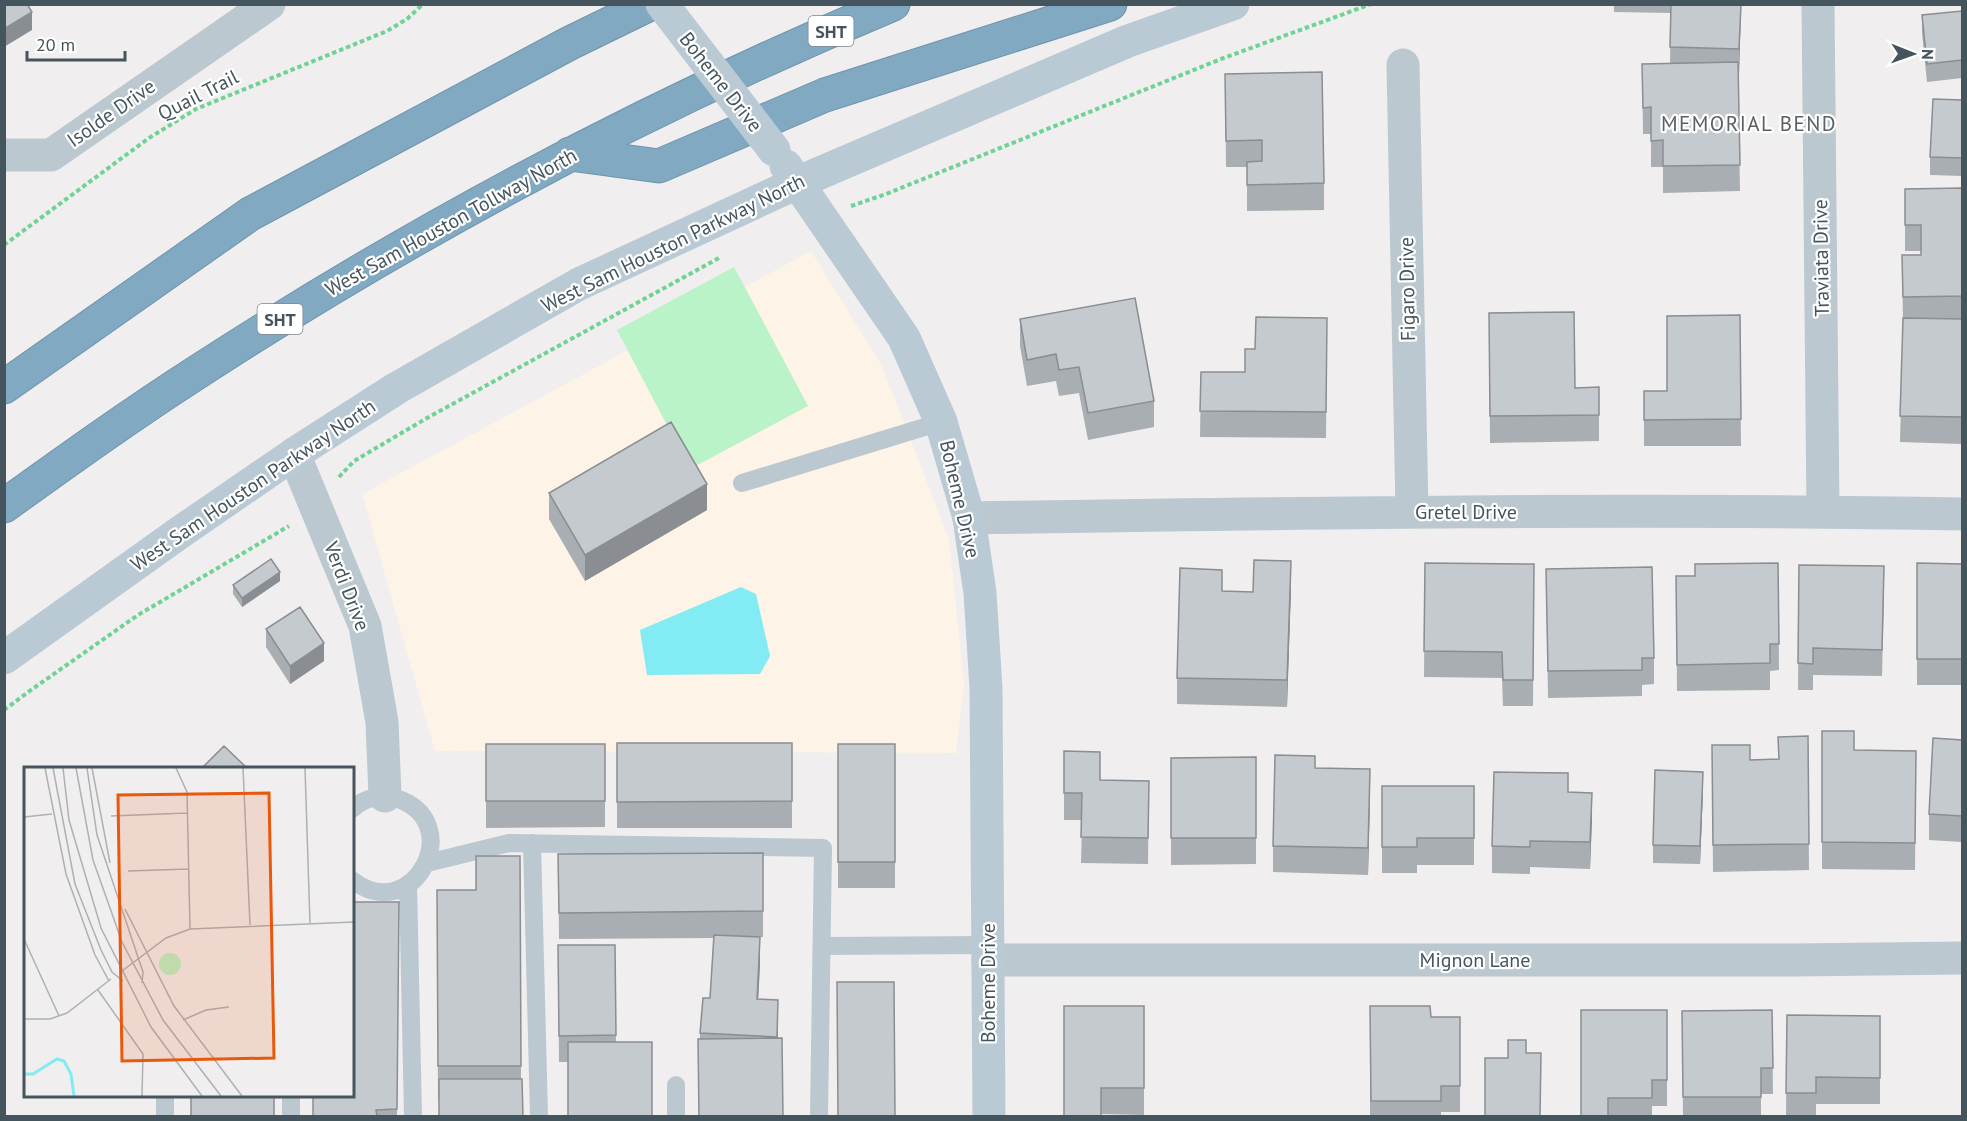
<svg xmlns="http://www.w3.org/2000/svg" width="1967" height="1121" viewBox="0 0 1967 1121" font-family="'PT Sans',sans-serif">
	<rect width="100%" height="100%" fill="#f1eeef"/>
	<path fill="#fdf3e6" d="M811,251L882,366L949,539L964,684L956,753L435,751L362,494Z"/>
	<path fill="#b9f3c7" d="M734,267L808,406L690,469L617,330Z"/>
	<path fill="#82ebf3" d="M741,587L756,594L770,656L760,674L647,675L640,630Z"/>
	<g fill="none" stroke-linecap="round" stroke-linejoin="round">
		<defs>
			<path id="highway" d="M570,154L659,166L825,95L1110,4
				M4,387L250,214L570,43L650,4
				M4,506C68,460 132,414 199,371C419,228 651,105 893,4"/>
		</defs>
		<use href="#highway" stroke="#6d94ad" stroke-width="35"/>
		<path stroke="#6ed394" stroke-width="4" stroke-dasharray="4.5 3" stroke-linecap="butt" d="M851,206L886,194L1221,59L1371,4
			M4,245L149,138L196,109L387,31L407,19L423,4
			M339,477L354,461L427,418L719,258
			M4,710L31,690L138,615L289,526"/>
		<path stroke="#bbc8cf" stroke-width="18" d="M742,483L941,422
			M352,809C364,798 380,794 395,798C469,820 414,928 352,880
			M532,843L539,1116
			M427,863L509,843L823,848L819,1116
			M408,884L413,1116
			M822,946L987,945
			M676,1085V1116
			M291,1096V1116
			M165,1116V1096"/>
		<path stroke="#bbc8cf" stroke-width="33" d="M1818,4L1823,511
			M1403,65L1412,512
			M4,155H51L269,4
			M294,454L365,626L382,722L385,796
			M969,518C1300,513 1631,508 1962,514
			M988,960H1795L1962,958"/>
		<path stroke="#bacad4" stroke-width="33" d="M786,166L904,338L941,422L969,518L980,593L986,688L989,1116
			M4,658L179,533L294,454L397,388L579,284L799,182L1128,41L1233,4"/>
		<use href="#highway" stroke="#82a9c2" stroke-width="33"/>
		<path stroke="#bacad4" stroke-width="33" d="M662,4L774,150"/>
	</g>
	<path fill="#a9aeb2" d="M1614,4H1741L1739,75H1738L1740,191L1663,193V167H1651V134H1643L1642,64H1670L1671,13L1614,12Z
		M1962,11V78L1927,82L1922,33V15Z
		M1225,74L1324,183V210L1247,211V167H1226Z
		M1962,100V176L1930,175V157Z
		M1962,188V444L1900,442L1903,323L1902,255H1921V251H1905V189Z
		M1489,313L1575,388L1599,387V441L1490,443Z
		M1740,315L1741,446H1644V391H1667Z
		M1327,318L1326,438L1200,437L1201,372H1245L1255,349Z
		M1020,319L1154,401V427L1088,440L1079,393L1059,396L1056,381L1027,386L1020,346Z
		M549,493L707,510L585,581L549,519Z
		M1425,563L1534,564L1533,706H1503L1502,678L1424,677Z
		M1778,563L1779,670L1770,671V690L1677,691L1676,576H1695Z
		M1917,563L1962,564V685H1917Z
		M1799,565L1884,592L1882,676L1813,675V690H1798Z
		M1546,569L1654,658V684L1642,685V696L1548,698Z
		M280,581L242,607L233,594V585Z
		M1291,588L1287,707L1177,704V678L1222,591L1253,592Z
		M266,629L324,661L290,684L266,647Z
		M1822,731L1854,750L1916,751L1915,870L1822,869Z
		M1808,736L1809,870L1713,872L1712,745L1750,760L1778,759Z
		M1962,740V842L1929,840V814Z
		M617,743H792V828H617Z
		M486,744H605V827L486,828Z
		M838,744H895V888H838Z
		M1064,751L1100,780L1149,781L1148,864L1081,863L1082,820H1064Z
		M1256,757V864L1171,865V758Z
		M1315,768L1370,796L1368,875L1273,872V846Z
		M1382,786H1474V865H1417V873H1382Z
		M1703,790L1700,864L1653,863V845Z
		M1568,792L1592,819L1590,869L1530,867V874L1492,873V846Z
		M763,853V937H759L760,964L758,999L778,1026V1038L700,1039V1033L710,998L714,938L559,939L558,854Z
		M476,856H520L521,1079L438,1100L437,890H476Z
		M399,902L397,1116H313Z
		M558,945H615L616,1042L568,1062H559Z
		M1144,1006V1115L1101,1114L1064,1116Z
		M1370,1006L1431,1017H1460V1112H1441V1116H1370Z
		M1667,1010V1106H1652V1116H1581Z
		M1772,1010L1773,1094H1761V1116H1683L1682,1011Z
		M1787,1015L1880,1016V1104H1816V1116H1786Z"/>
	<path fill="#8a8d91" d="M1741,4L1739,75V49Z
		M32,12V30L4,47V29Z
		M707,484V510L585,581V555Z
		M1291,561V588L1287,707V680Z
		M280,572V581L242,607V598Z
		M324,643V661L290,684V666Z
		M1370,769V796L1368,875V848Z
		M1703,772V790L1700,864V846Z
		M1592,793V819L1590,869V842Z
		M760,937V964L757,1025V999Z
		M778,1000V1026L777,1063V1037Z"/>
	<path fill="#c5cacf" stroke="#8a8d91" stroke-width="1.5" d="M4,4H27L32,12L4,29Z
		M1671,4H1741L1739,49L1670,47Z
		M1962,11V60L1927,64L1922,15Z
		M1738,62L1740,165L1663,166V140L1651,141V107L1643,108L1642,64Z
		M1322,72L1324,183L1247,185V162L1262,161V140L1226,141L1225,74Z
		M1933,99L1962,100V158L1930,157Z
		M1962,188V296L1903,297L1902,255H1921V225H1905V189Z
		M1135,298L1154,401L1088,413L1079,367L1059,370L1056,354L1027,360L1020,319Z
		M1574,312L1575,388L1599,387V415L1490,416L1489,313Z
		M1740,315L1741,419L1644,420V391H1667V316Z
		M1256,317L1327,318L1326,412L1200,411L1201,372H1245V349H1255Z
		M1903,318L1962,319V417L1900,416Z
		M671,422L707,484L585,555L549,493Z
		M271,559L280,572L242,598L233,585Z
		M1254,560L1291,561L1287,680L1177,678L1180,568L1222,570V591L1253,592Z
		M1425,563L1534,564L1533,680H1503L1502,652L1424,651Z
		M1778,563L1779,644H1770V663L1677,665L1676,576H1695V564Z
		M1917,563L1962,564V659H1917Z
		M1799,565L1884,566L1882,650L1813,648V664L1798,663Z
		M1652,567L1654,658H1642V670L1548,671L1546,569Z
		M300,607L324,643L290,666L266,629Z
		M1822,731H1854V750L1916,751L1915,843L1822,842Z
		M1808,736L1809,844L1713,845L1712,745H1750V760L1779,759L1778,737Z
		M1933,738L1962,740V816L1929,814Z
		M617,743H792V801L617,802Z
		M486,744H605V801H486Z
		M838,744H895V862H838Z
		M224,746L247,768H202Z
		M1064,751L1100,752V780L1149,781L1148,838L1081,837L1082,793H1064Z
		M1275,755L1315,756V768L1370,769L1368,848L1273,846Z
		M1256,757V838H1171V758Z
		M1655,770L1703,772L1700,846L1653,845Z
		M1494,772L1568,773V792L1592,793L1590,842L1530,841V847L1492,846Z
		M1382,786H1474V838H1417V847H1382Z
		M763,853V911L559,913L558,854Z
		M476,856H520L521,1066H438L437,890H476Z
		M352,902H399L397,1109L376,1110L377,1116H313V1095H352Z
		M714,935L760,937L757,999L778,1000L777,1037L700,1033L703,998H710Z
		M558,945H615L616,1035L559,1036Z
		M837,982H894L895,1116H838Z
		M1064,1006H1144V1088H1101V1116H1064Z
		M1370,1006H1430L1431,1017H1460V1086H1441V1101H1371Z
		M1581,1010H1667V1080H1652V1098H1608V1116H1581Z
		M1772,1010L1773,1068H1761V1097H1683L1682,1011Z
		M1787,1015L1880,1016V1078L1816,1077V1093H1786Z
		M782,1038L783,1116H699L698,1039Z
		M1508,1040H1526V1053H1541L1540,1116H1485V1058H1508Z
		M568,1042H652V1116H568Z
		M439,1079H522L523,1116H439Z
		M191,1095H274V1116H191Z"/>
	<g text-anchor="middle" dominant-baseline="central" stroke-width="4.5" stroke-linejoin="round" paint-order="stroke">
		<g fill="#fff" stroke="#7d888e" stroke-width="1.5">
			<rect x="808.5" y="16" width="45" height="30" rx="4.5"/>
			<rect x="257.5" y="304" width="45" height="30" rx="4.5"/>
		</g>
		<g font-size="18" font-weight="bold" fill="#45555d">
			<text x="831" y="31">SHT</text>
			<text x="280" y="319">SHT</text>
		</g>
		<g font-size="20" fill="#45555d" stroke="#fff">
			<text transform="translate(721 82) rotate(52)">Boheme Drive</text>
			<text transform="translate(198 95) rotate(-27)">Quail Trail</text>
			<text transform="translate(111 113) rotate(-35)">Isolde Drive</text>
			<text transform="translate(451 222) rotate(-29)">West Sam Houston Tollway North</text>
			<text transform="translate(673 243) rotate(-26)">West Sam Houston Parkway North</text>
			<text transform="translate(1821 258) rotate(-91)">Traviata Drive</text>
			<text transform="translate(1407 289) rotate(-91)">Figaro Drive</text>
			<text transform="translate(253 485) rotate(-34)">West Sam Houston Parkway North</text>
			<text transform="translate(960 499) rotate(77)">Boheme Drive</text>
			<text x="1466" y="512">Gretel Drive</text>
			<text transform="translate(347 586) rotate(69)">Verdi Drive</text>
			<text x="1475" y="960">Mignon Lane</text>
			<text transform="translate(988 983) rotate(-90)">Boheme Drive</text>
		</g>
		<g font-size="21" letter-spacing="1.5" fill="#5a6064" stroke="#fff">
			<text x="1749" y="123">MEMORIAL BEND</text>
		</g>
	</g>
	<g transform="translate(24 767)">
		<rect width="330" height="330" fill="#f1eeef"/>
		<path d="M135 197a11 11 0 1 1 22 0a11 11 0 1 1-22 0Z" fill="#b9f3c7"/>
		<path fill="none" stroke="#82ebf3" stroke-width="3" d="M0,307H9L33,292L40,294L47,307L50,329"/>
		<path fill="none" stroke="#acb1b5" stroke-width="1.5" d="M21,1L42,107L71,188L85,214M29,1L51,117L77,183L88,205L99,214M39,1L45,53L77,161L127,260L178,329M52,1L69,93L98,175L139,253L197,329M63,1L73,68L119,205L118,216M68,1L86,96M152,1L163,25L166,162M219,1L226,158M281,1L286,157M87,49L163,46M0,50L28,47M104,104L164,102M101,142L150,239L218,329M0,172L35,249M98,204L142,171L166,162L330,155M74,223L119,287L118,329M0,252H26L43,246L87,212M159,253L182,243L205,240"/>
		<path fill="#e8590c" fill-opacity="0.15" stroke="#e8590c" stroke-width="3" d="M245,26L250,291L98,294L94,28Z"/>
		<rect width="330" height="330" fill="none" stroke="#45555d" stroke-width="3"/>
	</g>
	<rect width="1967" height="1121" fill="none" stroke="#45555d" stroke-width="12"/>
	<g transform="translate(1913 54) rotate(91)" stroke="#ffffff" stroke-width="4.5" paint-order="stroke">
	<path d="M0-4.5L10 22L0 15L-10 22Z" fill="#45555d"/>
	<text y="-9" font-size="16" font-weight="bold" text-anchor="middle" fill="#45555d">N</text>
	</g>
	<path d="M27 51v9h98v-9" fill="none" stroke="#45555d" stroke-width="3"/>
	<text x="36" y="51" font-size="18" fill="#45555d" stroke="#ffffff" stroke-width="4.5" paint-order="stroke">20 m</text>
</svg>
